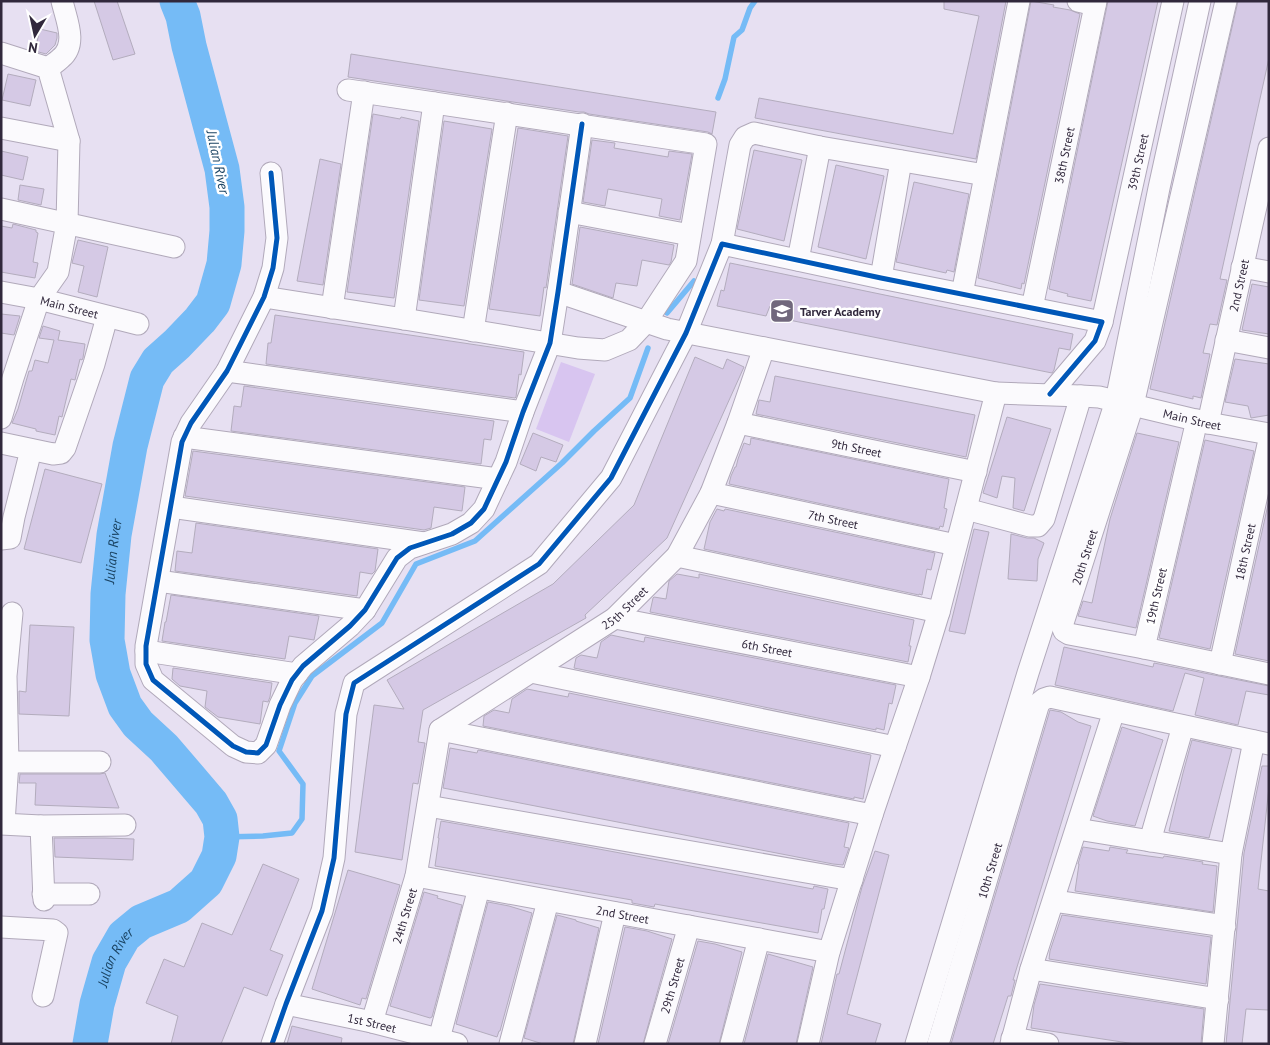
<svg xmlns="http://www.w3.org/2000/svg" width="1270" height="1045" viewBox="0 0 1270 1045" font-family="'PT Sans',sans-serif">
	<rect width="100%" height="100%" fill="#e7e0f2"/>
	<path fill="#d8c5f0" d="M561,362L595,374L569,442L536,429Z"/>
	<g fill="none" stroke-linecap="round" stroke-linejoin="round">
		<path stroke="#75bbf6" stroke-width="5.5" d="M718,98L725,79L734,37L742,30L750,8L755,1
			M667,313L694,281
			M222,837L263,836L292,833L302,819L303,784L279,751L295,703L312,676L382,623L416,564L475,541L562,463L594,431L630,398L648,348"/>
		<path stroke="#75bbf6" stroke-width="35" id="s1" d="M90,1044L97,1004L109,962L124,936L141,922L179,906L206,882L219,856L222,837L220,819L211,803L164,748L138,724L125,706L113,674L107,640L108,594L114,535L130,446L147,379L158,361L177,344L200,320L213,303L224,264L227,231V207L222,169L189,46L183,16L177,1"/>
	</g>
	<path fill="#d5c9e5" stroke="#b3acbd" d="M94,1H117L135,54L113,60Z
		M944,1H1006L976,159L755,118L759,98L953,134L979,16L944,9Z
		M1031,1L1054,5L1053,7L1070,10L1080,14L1024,284L1022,283L1021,289L978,278Z
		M1108,1H1158L1091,301L1067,296L1068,294L1049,289Z
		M1238,1H1269V58L1220,279L1227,280L1217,325L1210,324L1203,353L1210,354L1201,398L1193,396V399L1150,389Z
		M40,29L57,33V38L55,45L46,54L35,51Z
		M351,54L716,112L712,134L708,132L589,114L584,112H579L348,77Z
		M8,74L36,80L30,106L2,100Z
		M373,114L400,119L401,117L419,121L394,298L347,292Z
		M444,121L492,129L464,306L419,300Z
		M518,128L568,136L546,288L544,287L540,316L489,309Z
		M592,140L615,143L614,148L668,157L669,151L692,154L680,220L659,216L662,199L608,189L605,206L583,202Z
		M754,150L802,160L784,241L737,229Z
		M1,151L28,157L23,180L1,175Z
		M320,159L341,164L323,285L297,281Z
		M836,165L884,176L866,259L818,247Z
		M914,182L969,194L954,272L947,270L946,273L896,262Z
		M20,185L44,189L41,205L18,200Z
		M13,224L36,230V232L38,233L33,262L38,263L35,278L1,272V226L12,228Z
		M580,227L674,245L671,262L669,265L642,260L637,286L616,283L613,298L572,284Z
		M78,240L108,247L97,297L78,292L84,266L72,263Z
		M730,263L1073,334L1070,350L1059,348L1054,370L1052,373L774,317L776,308L770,306L766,316L717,306L721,290L724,291Z
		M1252,284L1269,287V334L1242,330Z
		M1,314L20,316L14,335L1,333Z
		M275,315L524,352L521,375L519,374L516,397L515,398L266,364L268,343H271Z
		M43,326L60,331L58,340L85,344L83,358L82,360L80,359L75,380L71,379L62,417L59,416L55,435L36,431V429L12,423L18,409L29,371H32L35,360L48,363L54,340L39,338Z
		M695,357L723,369L727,359L744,367L667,538L585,615L586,618L423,710L418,742L425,743L418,784L413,783L402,860L355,852L374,705L404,709L387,680L553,584L634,505Z
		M1235,359L1269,364V415L1251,418L1248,406L1225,402Z
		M775,376L975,415L966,457L756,414L759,400L770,402Z
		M244,386L494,421L491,440L484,439L481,464L231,431L234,406L241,407Z
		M1007,417L1051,429L1024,511L1013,508L1015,478L1002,476L997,498L983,493Z
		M533,433L563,445L556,462L541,457L536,471L520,464Z
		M1137,433L1179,442L1136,628L1078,616L1083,601L1092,603L1110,519Z
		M751,438L949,479L944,508L947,509L943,527L940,526L939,529L729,484L731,476L735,467H736L738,459L744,443L750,445Z
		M1205,440L1254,451L1210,649L1159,638Z
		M193,451L465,487L462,511L434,507L431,528L424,530L185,496Z
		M45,469L102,484L81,563L24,549Z
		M1269,500V661L1235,654Z
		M717,509L724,511L725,509L935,553L931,570L927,569L922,595L919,594V595L704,549L710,522Z
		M196,523L378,549L375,571L372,574L360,572L357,596L175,571L177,551L192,553Z
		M974,529L989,532L965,634L949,631Z
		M1011,534L1027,538H1034L1044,543L1038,559L1037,581L1008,579Z
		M677,574L699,578V574L914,620L909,646H911L908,662L650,612L653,598L654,597L666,599L669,581Z
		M171,595L319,616L314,640L289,636L285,659L162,641L165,622H166Z
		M30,625L74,627L69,716L19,714V691L26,692Z
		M611,635L644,642L645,637L896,685L892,704L889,703L884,730L876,728V730L574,668L576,658L581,655L597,658L601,642Z
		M1064,647L1153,667L1154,663L1269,686V695L1246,691L1238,725L1195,715L1204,678L1185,673L1173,711L1055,685Z
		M173,668L272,683L270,697L268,702L263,701L260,724L218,717L205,707L207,691L180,686L172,679Z
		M527,689L568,697L569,693L871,755L863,799L854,797V799L483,726L484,716L494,710L509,713L512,699Z
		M1050,710L1061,712L1078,722L1091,726L1013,980H1015L1011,996H1008L993,1044H951Z
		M1122,727L1163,740L1135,826L1107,821L1093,816Z
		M1192,740L1232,749L1209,838L1169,831L1183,773Z
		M450,748L477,753L478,750L849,823L844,847L849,848L843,865L833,864L443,788Z
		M1262,766H1269V787L1258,889L1269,891V1010L1246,1009L1242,1044H1226L1244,853Z
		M105,773L119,808L35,805L36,783H19L20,774H100Z
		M441,821L572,844L813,889L814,886L828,889L824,909H822L818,933L655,904L654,907L632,903V900L435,866L439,838H438Z
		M54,838H105L134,839L133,860L55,857Z
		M1083,847L1109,851L1110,847L1128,850L1126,853L1163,858L1164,856L1203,862L1202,864L1217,866L1213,912L1075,891L1079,864H1078Z
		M875,851L889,855L847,1014L881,1024L875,1044H821L837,974H839L862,887Z
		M263,864L299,879L270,950L283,955L267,996L244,987L221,1044H171L178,1016L146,1003L164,959L184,967L202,923L232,935Z
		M348,870L400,885L366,999L362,998L360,1005L312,989Z
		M424,892L438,896L437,898L462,905L432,1017L430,1018L390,1006Z
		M488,902L509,906L532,913L500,1031H499L497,1037L456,1024Z
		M557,915L576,920V921L599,928L573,1044H543L524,1038Z
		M1062,915L1211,937L1206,984L1049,959L1050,951Z
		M625,927L647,931L672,939L643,1044H598Z
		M698,941L715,944L742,952L719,1044H668Z
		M768,954L813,967L796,1044H744Z
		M1040,984L1204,1009L1201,1044H1135L1031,1028L1034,1005Z
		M292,1026L342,1038L341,1044H287Z"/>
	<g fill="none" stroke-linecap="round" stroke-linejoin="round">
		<defs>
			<g id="minor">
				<path d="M1078,1L1095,5"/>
				<path d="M1,53L48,68L69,141L67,223L58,272L39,299L13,378L1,418"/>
				<path d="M48,68C52,65 57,62 61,58C78,44 66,19 62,1"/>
				<path d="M1,128L69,141"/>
				<path d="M271,173L277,238L273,268L264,297L227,371L191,423L182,442L146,646V664L153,680L233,746L246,752L258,753L266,745L280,705L292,680L303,666L350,626L365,610L397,558L410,548L452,534L471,523L484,509L506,462L523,412L550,343L558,292L582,124"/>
				<path d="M1,209L174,247"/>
				<path d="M569,212L690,235"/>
				<path d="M722,244L740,145L745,137L754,133L820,147L985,175"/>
				<path d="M798,260L820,147"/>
				<path d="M1242,267L1269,272"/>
				<path d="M881,278L901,161"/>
				<path id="s2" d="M1,292L39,299L138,324"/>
				<path d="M558,292L667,329L996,393L939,612L677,556"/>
				<path d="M962,294L1019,1"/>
				<path d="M264,297L404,319L578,348L605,350L629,340L646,322L686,261L706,144L348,90"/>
				<path d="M332,308L364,92"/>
				<path id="s3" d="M1032,308L1096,1"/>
				<path d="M404,319L434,103"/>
				<path id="s4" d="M1102,322L1173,1"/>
				<path d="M473,331L507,113"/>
				<path d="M1226,340L1269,348"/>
				<path d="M227,371L523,412"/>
				<path id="s5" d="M996,393L1081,396L1099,397L1208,423L1269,434"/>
				<path d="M1197,420L1144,648L1269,674"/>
				<path id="s6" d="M738,423L976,472"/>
				<path id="s7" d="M1208,423L1269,148"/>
				<path d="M184,437L498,479"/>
				<path d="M1,443L53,454L61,453L65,448L94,364L107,317"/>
				<path id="s8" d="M711,493L956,545"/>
				<path d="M171,507L424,543"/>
				<path d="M966,509L1030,526H1038L1044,519L1081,396"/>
				<path d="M1,539L10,538L14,517L31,450"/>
				<path d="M158,581L365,610"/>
				<path id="s9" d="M615,618L919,677"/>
				<path id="s10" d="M1144,648L1069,634L1064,631L1062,626L1133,405L1226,1"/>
				<path d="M146,651L297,674"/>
				<path id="s11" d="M1220,664L1269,440"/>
				<path d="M531,672L895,747L919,677L939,612"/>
				<path d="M440,730L872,815L895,747"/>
				<path d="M1,762H100"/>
				<path d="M428,806L852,880"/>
				<path d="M4,823L8,762L6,676L12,613"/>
				<path d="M1,824L41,826L125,825"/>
				<path d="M41,826L44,900"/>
				<path d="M1077,829L1231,854"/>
				<path d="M1150,841L1183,726"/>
				<path id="s12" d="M416,876L829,952"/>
				<path d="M43,894H89"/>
				<path d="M1054,901L1225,926"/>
				<path d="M1,927L53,930L57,933L43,996"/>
				<path d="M1031,969L1218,999"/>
				<path id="s13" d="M286,1004L372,1022L457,1044"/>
				<path id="s14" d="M372,1022L416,876L440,730L615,618L677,556L711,493L738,423L764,348"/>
				<path d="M1012,1038L1048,1044"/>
				<path d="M439,1039L479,888"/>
				<path d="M272,1044L286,1004L322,911L334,858L346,714L354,683L539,564L611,478L686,333L722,244L881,278L1102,322L1095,341L1050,394"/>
				<path d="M510,1044L548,901"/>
				<path d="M585,1044L615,913"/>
				<path id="s15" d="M655,1044L689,926"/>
				<path d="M731,1044L759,939"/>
				<path d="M808,1044L829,952L872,815"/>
				<path d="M916,1044L1028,673L1116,401L1159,188L1200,1"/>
				<path id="s16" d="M938,1044L1039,703L1044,699L1050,697L1269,744"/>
				<path d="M1011,1044L1031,969L1114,711"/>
				<path d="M1213,1044L1231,854L1254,741"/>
			</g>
		</defs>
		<use href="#minor" stroke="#b1a9ba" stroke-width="23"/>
		<use href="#minor" stroke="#fbfafd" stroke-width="21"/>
		<defs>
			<path id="cycleway" d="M271,173L277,238L273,268L264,297L227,371L191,423L182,442L146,646V664L153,680L233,746L246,752L258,753L266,745L280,705L292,680L303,666L350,626L365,610L397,558L410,548L452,534L471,523L484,509L506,462L523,412L550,343L558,292L582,124
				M272,1044L286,1004L322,911L334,858L346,714L354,683L539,564L611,478L686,333L722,244L881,278L1102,322L1095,341L1050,394"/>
		</defs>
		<use href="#cycleway" stroke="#fff" stroke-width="8"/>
		<use href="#cycleway" stroke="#0057b8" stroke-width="5"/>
	</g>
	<defs>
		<symbol id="school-square" viewBox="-11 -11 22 22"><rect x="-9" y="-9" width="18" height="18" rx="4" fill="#71687c" stroke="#fff"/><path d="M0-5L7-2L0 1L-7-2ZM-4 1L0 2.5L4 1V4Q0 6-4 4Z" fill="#fff"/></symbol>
	</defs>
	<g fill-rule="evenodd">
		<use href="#school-square" x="768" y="297" width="28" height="28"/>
	</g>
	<g text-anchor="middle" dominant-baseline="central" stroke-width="5" stroke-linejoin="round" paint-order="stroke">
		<g font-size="12" fill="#31283c" stroke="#fff">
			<text stroke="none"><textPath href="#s3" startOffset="156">38th Street</textPath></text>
			<text stroke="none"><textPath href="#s4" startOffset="164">39th Street</textPath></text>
			<text stroke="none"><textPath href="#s7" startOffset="141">2nd Street</textPath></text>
			<text stroke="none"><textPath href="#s2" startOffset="70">Main Street</textPath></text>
			<text stroke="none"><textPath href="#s5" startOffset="199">Main Street</textPath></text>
			<text stroke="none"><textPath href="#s6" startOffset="121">9th Street</textPath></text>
			<text stroke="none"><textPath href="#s8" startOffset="125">7th Street</textPath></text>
			<text stroke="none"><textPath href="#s11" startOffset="115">18th Street</textPath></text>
			<text stroke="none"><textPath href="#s10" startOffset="160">20th Street</textPath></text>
			<text transform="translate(1156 596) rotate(-77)">19th Street</text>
			<text stroke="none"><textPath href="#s14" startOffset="522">25th Street</textPath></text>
			<text stroke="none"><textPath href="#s9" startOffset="155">6th Street</textPath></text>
			<text stroke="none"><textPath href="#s16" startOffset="181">10th Street</textPath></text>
			<text stroke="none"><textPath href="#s12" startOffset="210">2nd Street</textPath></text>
			<text stroke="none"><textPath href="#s14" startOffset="111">24th Street</textPath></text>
			<text stroke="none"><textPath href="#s15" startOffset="61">29th Street</textPath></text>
			<text stroke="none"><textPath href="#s13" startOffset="88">1st Street</textPath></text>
		</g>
		<g font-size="12" font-weight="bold" fill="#31283c" stroke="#fff" text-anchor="start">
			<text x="800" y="311">Tarver Academy</text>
		</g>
		<g font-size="14" font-style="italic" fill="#1b4463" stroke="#fff">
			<text transform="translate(218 162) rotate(78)">Julian River</text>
			<text stroke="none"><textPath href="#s1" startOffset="586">Julian River</textPath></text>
			<text stroke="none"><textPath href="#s1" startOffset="91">Julian River</textPath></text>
		</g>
	</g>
	<rect width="1270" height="1045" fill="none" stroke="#31283c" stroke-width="5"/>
	<g transform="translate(35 35) rotate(189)" stroke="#ffffff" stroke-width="4" paint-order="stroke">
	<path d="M0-4L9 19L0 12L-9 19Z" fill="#31283c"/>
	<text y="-8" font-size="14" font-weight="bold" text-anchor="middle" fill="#31283c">N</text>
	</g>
</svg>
